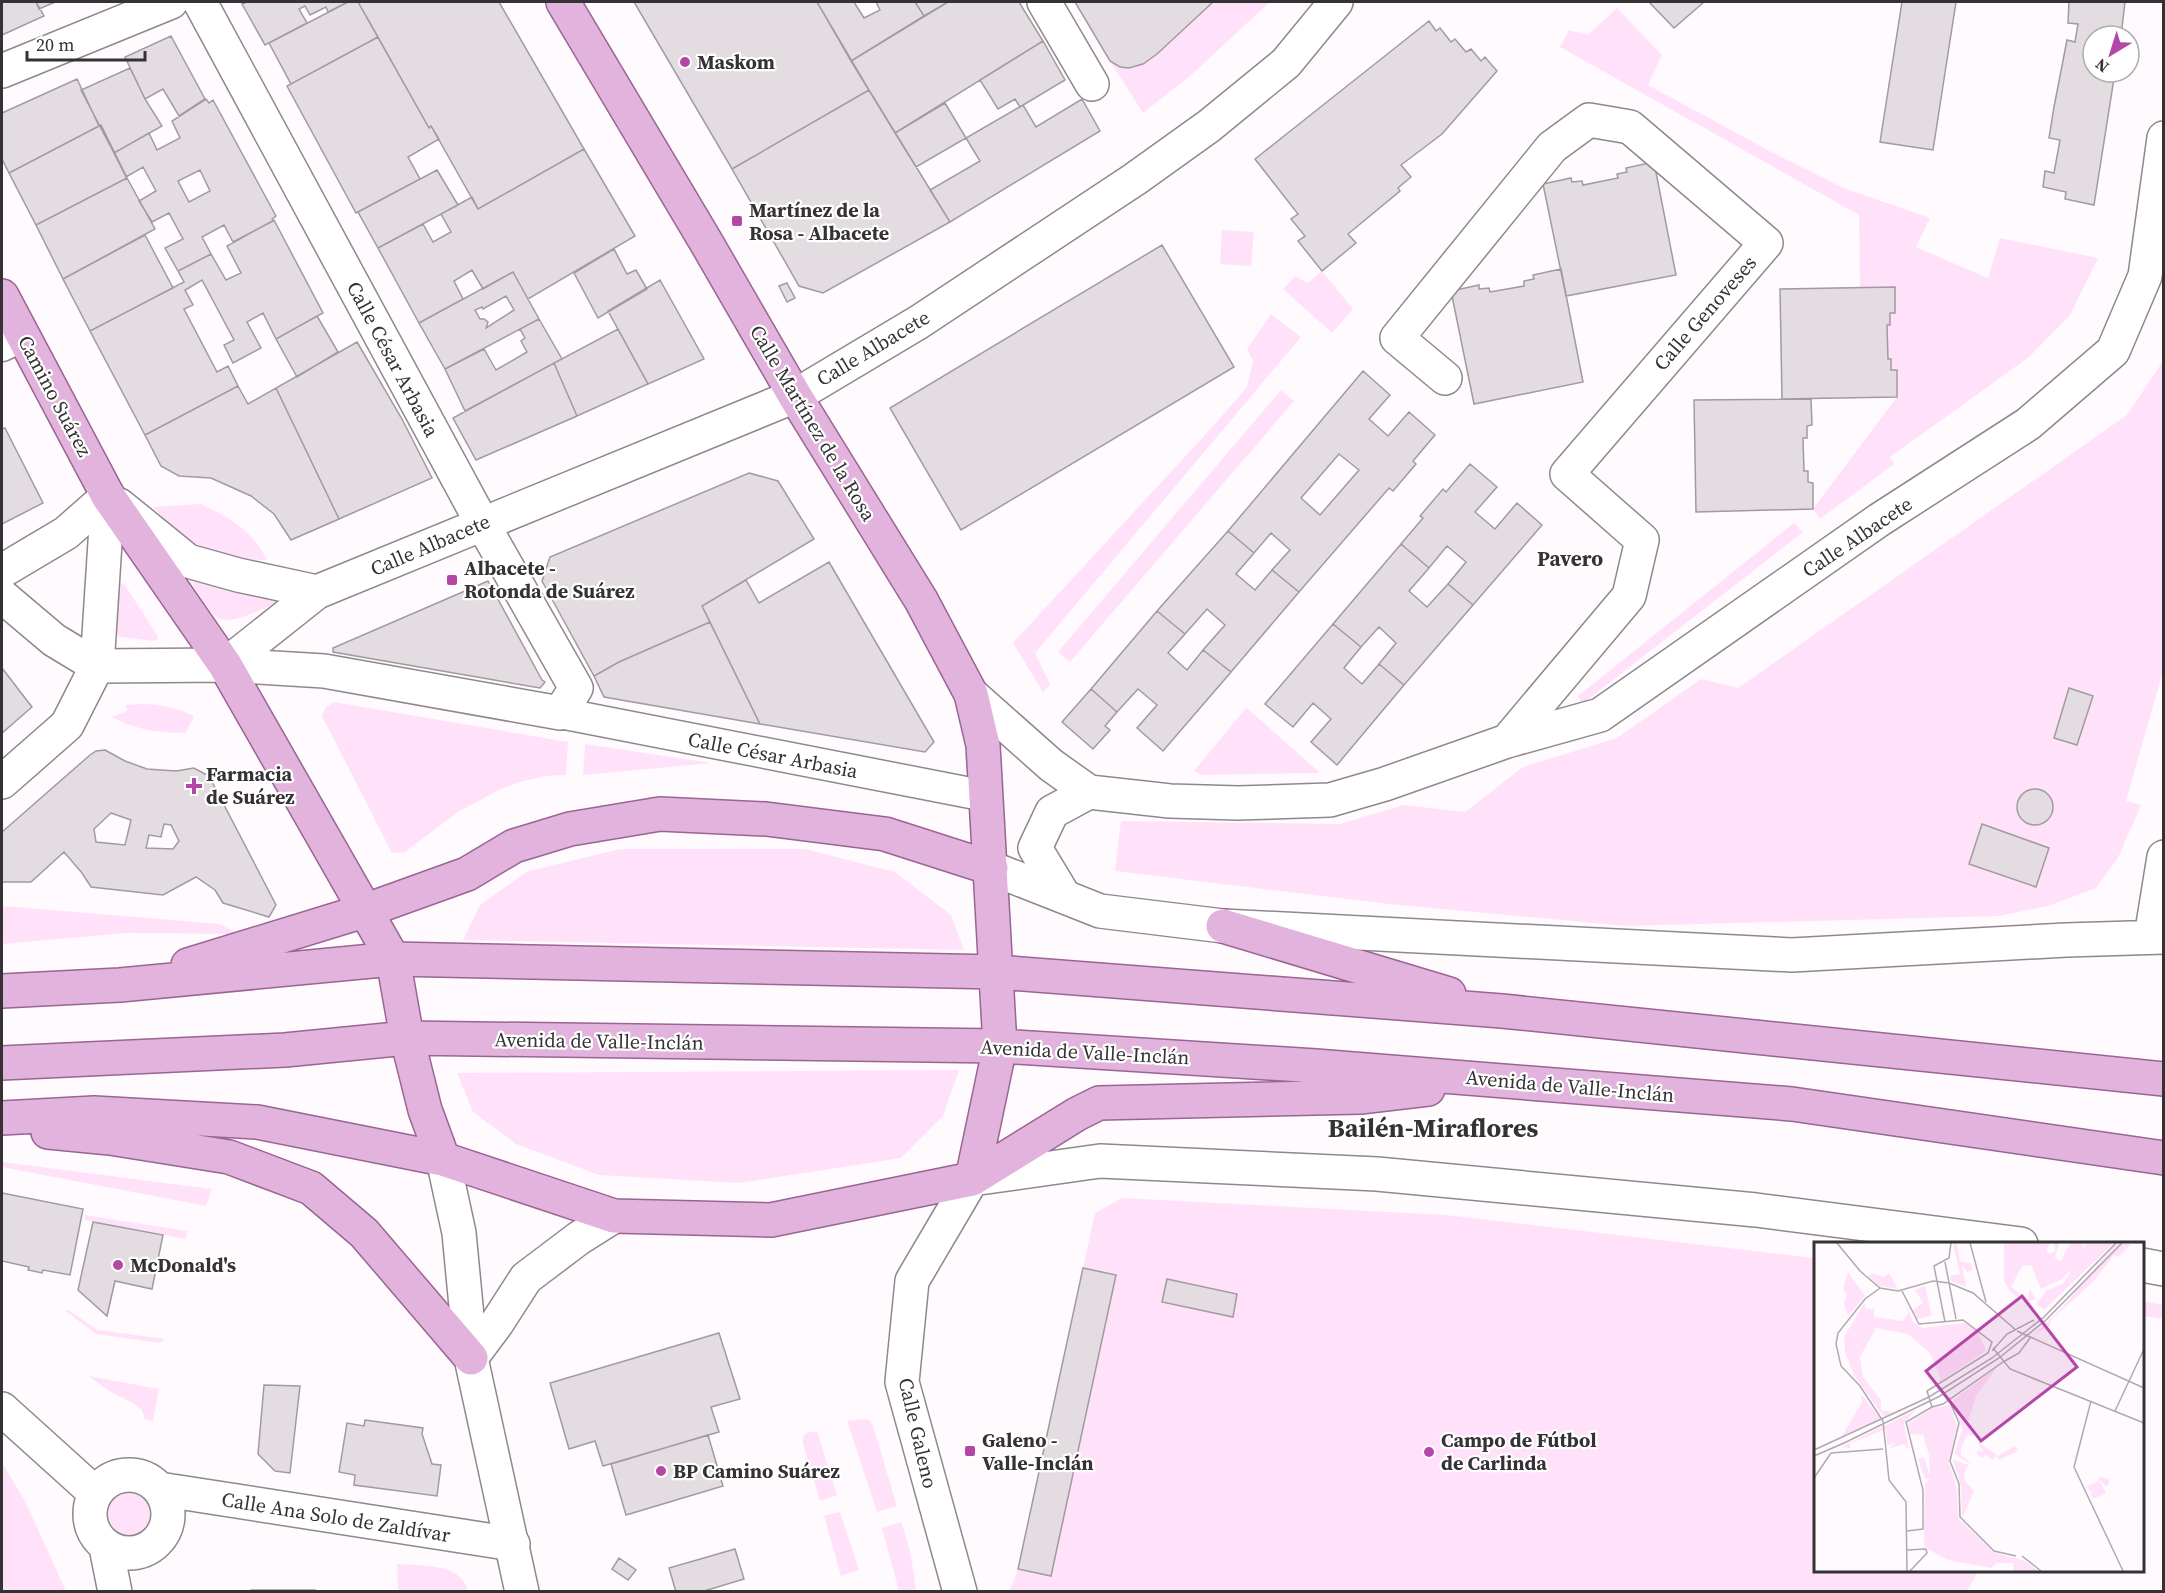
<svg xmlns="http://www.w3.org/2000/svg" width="2165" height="1593" viewBox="0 0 2165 1593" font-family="'Source Serif 4',serif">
	<rect width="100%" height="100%" fill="#fffafe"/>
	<path fill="#ffe2fa" d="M1213,2H1270L1190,76L1143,113L1110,61C1122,68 1130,69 1143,64Z
		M1617,8L1662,55L1648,85L1777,155L1844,188L1930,218L1916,247L1988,278L2000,238L2098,258L2070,315L2029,357L1890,457L1894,464L1820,519L1813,509L1897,397V371L1891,370V359H1888L1887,325H1890V313H1895V287H1860L1859,215L1560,47L1569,30L1588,35Z
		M1222,230L1254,232L1251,266L1220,264Z
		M1322,271L1353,309L1332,333L1283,289L1295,276L1308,283Z
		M1271,314L1301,337L1035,653L1050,684L1043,692L1013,643L1216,423L1247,387L1253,361L1247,349Z
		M2163,361V671L2126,801L2141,805L2118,858L2096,888L2048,906L1999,916L1625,926L1389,904L1115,871L1121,821L1340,824L1404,805L1465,812L1523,767L1617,738L1701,679L1738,688L2127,415Z
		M1281,390L1294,401L1070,662L1058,652Z
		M200,504C229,517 252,530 267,560C218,561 185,543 153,507Z
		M1794,523L1803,532L1582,704L1578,696Z
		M195,581C223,591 250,595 280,595L281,601C266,607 232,626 218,618C207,611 199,594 192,584Z
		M121,583L125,585L157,635L158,639L154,641L113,636L118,586Z
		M334,702L568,742L566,775L545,776L520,782L501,789L458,812L405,852L392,853L322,716L325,708Z
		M141,704C161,704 176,708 194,716L186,733C159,733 136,730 112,717L127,711L126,705Z
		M1246,708H1247L1320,773L1201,775L1194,771Z
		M585,744L712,763L583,775Z
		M620,849H805L895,872L951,915L964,950L463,940L480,905L526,872Z
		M2,906L220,924L239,934L127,933L2,944Z
		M959,1070L943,1116L901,1158L739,1183L599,1175L516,1144L473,1112L457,1073Z
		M2,1162L212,1189L206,1206L2,1167Z
		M1122,1198L1446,1215L1815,1258L1816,1570L1979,1571L1966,1592H1009L1018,1569L1095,1213Z
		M85,1215L187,1231L186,1239L85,1220Z
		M2143,1301L2163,1305V1319L2143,1316Z
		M64,1310H68L98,1330L165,1339L160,1343L96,1334Z
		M88,1376L159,1389L153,1421L145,1419L142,1410L133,1403L111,1392Z
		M865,1419L870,1421L873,1426L897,1506L877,1512L847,1421Z
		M817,1431L837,1495L820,1501L803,1444V1437L807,1433Z
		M2,1462L26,1503L66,1591H2Z
		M102 1514a26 26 0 1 1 52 0a26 26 0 1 1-52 0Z
		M840,1512L859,1570L841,1576L824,1516Z
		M901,1522C910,1545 913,1567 916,1591H899L882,1528Z
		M397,1564C421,1566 461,1562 468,1591H398Z"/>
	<path fill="#e3dce1" stroke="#a19ba0" stroke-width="1.5" fill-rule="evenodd" d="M2,2H36L44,16L2,35Z
		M36,2H55L39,9Z
		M247,2H348L328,12L326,7L310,15L305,6L299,9L307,23L265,45L242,4Z
		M348,2H358L378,37L291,84L269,43Z
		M358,2H499L584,149L478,209L431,126L429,128Z
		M634,2H817L869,90L732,169Z
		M817,2H854L864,18L880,10L876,2H915L924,16L851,61Z
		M915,2H948L924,16Z
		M948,2H1019L1043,41L895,133L851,61Z
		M1075,2H1213L1157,54L1143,64L1129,68L1120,67L1110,61Z
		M1649,2H1704L1674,28Z
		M1902,2H1956L1933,150L1880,142Z
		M2069,2H2125L2121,36H2093V72H2115L2094,205L2065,199L2066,192L2043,187L2045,171L2054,173L2060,140L2049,138L2054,107L2067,40L2075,42L2078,24L2068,23Z
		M1429,21L1436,31L1440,28L1451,42L1455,39L1466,52L1471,49L1481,61L1485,57L1497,71L1442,134L1401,165L1411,177L1398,188L1400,191L1348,234L1356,243L1322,271L1298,241L1305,236L1291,219L1298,214L1255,159Z
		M171,36L205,99L179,116L163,89L145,99L125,57Z
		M378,37L429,128L431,126L439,139L408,157L420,179L356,213L287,86Z
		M1043,41L1065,80L1020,107L1015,99L998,109L980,80Z
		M130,68L145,99L162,126L114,153L81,90Z
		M77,79L99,126L9,173L2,159V113Z
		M869,90L950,222L823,293L799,286L732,169Z
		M206,99L209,103L213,100L276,216L272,219L273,221L271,222L233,242L224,225L202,237L211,254L178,271L165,248L183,239L169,213L152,222L139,201L156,191L143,167L126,177L114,153L149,133L157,150L180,138L172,121ZM200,170L210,191L189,202L178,181Z
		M1082,99L1100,131L950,222L930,190L980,161L966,138L1023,105L1036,127Z
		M945,103L966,138L916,167L895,133Z
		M101,125L127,178L36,225L9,173Z
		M584,149L635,236L528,299L513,272L483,289L472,270L454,281L463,299L419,323L378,248L423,224L433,242L451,232L441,214L472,197L478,209Z
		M1654,162L1676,275L1566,296L1543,184L1571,178L1572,182L1582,181L1583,185L1618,178L1617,174L1627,172L1626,168Z
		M437,170L458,205L378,248L358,212Z
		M127,178L155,229L63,279L36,225Z
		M274,220L323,313L276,339L263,313L247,322L261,348L233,363L224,345L234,340L202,280L187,289L185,290L193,305L184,309L217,372L228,366L238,386L145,435L90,331L184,282L178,271L211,254L226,280L241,273L227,246Z
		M145,235L173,288L90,331L63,279Z
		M1162,245L1234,367L961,530L890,408Z
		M614,249L627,274L636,270L647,289L598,318L574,273Z
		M1561,269L1583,382L1474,404L1451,291L1479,285V289L1489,288L1490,292L1524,286V281L1534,279L1533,275Z
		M513,272L539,319L445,369L419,323ZM506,296L514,310L486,328L488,322L484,319H480L475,310L482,307L483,309Z
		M660,280L704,359L648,384L608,311Z
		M787,283L795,298L787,302L779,286Z
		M1895,287V313H1890V325H1887L1888,359H1891V370H1897V397L1782,399L1780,289Z
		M317,316L338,352L297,377L276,339Z
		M539,319L562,359L465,411L445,369L484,349L496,370L527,352L521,341L525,338L520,329Z
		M618,329L648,384L577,416L554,363Z
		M357,342L402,419L432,478L339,519L276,388Z
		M554,363L577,416L476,460L453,418Z
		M1363,371L1390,395L1369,419L1388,436L1409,412L1435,435L1413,461L1416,464L1393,491L1389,488L1299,592L1272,570L1290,550L1271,533L1254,553L1228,531ZM1339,454L1359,470L1320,515L1301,498Z
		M238,386L248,404L276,388L339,519L291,540L274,514L251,496L211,478L179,476L161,466L145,435Z
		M1811,399L1812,425L1807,426V438H1803L1804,471H1808V482L1813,483V509L1696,512L1694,400Z
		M5,428L43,503L2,524V429Z
		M1470,464L1497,487L1475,512L1495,529L1517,503L1542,525L1473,605L1448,584L1466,562L1447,546L1429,568L1401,544L1423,518L1420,516L1443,489L1446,492Z
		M749,473L778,481L814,539L702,606L710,622L619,662L594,676L542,581L550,557Z
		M1228,531L1254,553L1236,574L1255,590L1272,570L1299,592L1231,672L1203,650L1225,625L1207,609L1185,634L1157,611Z
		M1401,544L1429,568L1409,591L1427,607L1448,584L1473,605L1404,685L1379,664L1396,643L1379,627L1361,647L1333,624Z
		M829,562L934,742L925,752L760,724L702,606L746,580L759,603Z
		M488,581L542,680L545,682L540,688L333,652V648Z
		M1157,611L1185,634L1168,653L1187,670L1203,650L1231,672L1163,751L1137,728L1157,705L1138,689L1117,712L1091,689Z
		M710,622L760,724L604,697L594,676L619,662Z
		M1333,624L1361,647L1344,668L1362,684L1379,664L1404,685L1337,765L1311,742L1331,719L1313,703L1293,727L1265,704Z
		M2,668L32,707L2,733Z
		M2069,688L2093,696L2077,745L2054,738Z
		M1091,689L1117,712L1105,726L1110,730L1093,749L1062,722Z
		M105,750L125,761L147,769L176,771L194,768L209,776L276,905L269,917L223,903L215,890L196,877L163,895L91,887L82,873L64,852L31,882H2V832L90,755L96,751ZM111,813L131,820L125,845L96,842L94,829ZM164,824L171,825L179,841L173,849L146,848L149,835L161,837Z
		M2017 807a18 18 0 1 1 36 0a18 18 0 1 1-36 0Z
		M1982,824L2049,848L2036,887L1969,864Z
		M2,1193L83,1209L70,1275L43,1270L42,1273L28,1270L29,1267L2,1261Z
		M93,1222L163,1235L152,1289L115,1281L107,1316L78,1290Z
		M1083,1268L1116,1275L1051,1576L1018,1569Z
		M1167,1279L1237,1294L1233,1317L1162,1302Z
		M719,1333L740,1399L711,1407L719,1432L603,1466L595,1441L569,1449L550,1383Z
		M264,1385L300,1386L290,1473L275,1471L258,1454Z
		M365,1420L423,1428L422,1434L432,1464L441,1465L437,1496L354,1485L355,1475L339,1472L347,1423L364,1426Z
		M708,1435L723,1486L626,1515L611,1464Z
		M735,1549L744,1579L701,1592H676L669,1568Z
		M619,1558L636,1570L628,1580L612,1569Z
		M251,1590H315L316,1592H251Z"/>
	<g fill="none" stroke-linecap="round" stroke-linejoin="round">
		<defs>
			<path id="pedestrian" d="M2,346L23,336
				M560,713L986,796"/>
			<path id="minor" d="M1044,2L1092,84
				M2,71L171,2
				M1445,378L1397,338L1552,147L1589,120L1630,127L1766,243L1567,474L1642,540L1629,596L1507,741
				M119,505L188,561L238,575L317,592
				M2,571L66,533L108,496
				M2,596L54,640L97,666L225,665L324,671L560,713L576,688L482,523L200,2
				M225,665L317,592L795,396L919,322L1135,179L1209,126L1286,63L1336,2
				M971,694L1051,765L1089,792L1170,801L1238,803L1330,800L1385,784L1507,741L1600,715L1879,520L2028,424L2113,351L2145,276L2164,138
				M2,782L67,725L97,666L108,496
				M1064,896L1035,848L1052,812L1089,792
				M2,1409L95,1493
				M90 1514a39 39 0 1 1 78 0a39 39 0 1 1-78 0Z
				M159,1489L513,1544
				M106,1547L115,1592"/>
			<path id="tertiary" d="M991,868L1100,911L1223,926L1792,955L2066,940L2164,937
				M2151,937L2164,857
				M443,1159L459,1233L471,1358L522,1592
				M2142,1265L2164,1269
				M471,1358L497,1323L526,1278L579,1238L614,1216
				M960,1592L902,1382L912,1281L972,1179L1100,1161L1377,1174L1756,1210L2021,1244"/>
			<path id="primary" d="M563,2L706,242L795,396L921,600L971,694L983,745L1000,1046L972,1179
				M2,296L108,496L225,665L393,959L407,1038L425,1110L443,1159
				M1223,926L1449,994
				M188,965L367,910L467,874L514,846L570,829L660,814L766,819L885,834L991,868
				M2,991L120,985L393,959L997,972L1502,1011L2164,1079
				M2,1063L285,1050L407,1038L1000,1046L1316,1066L1792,1104L2164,1158
				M2,1118L94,1113L257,1122L443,1159L614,1216L771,1220L972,1179L1077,1114L1099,1103L1360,1097L1428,1089
				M48,1132L110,1138L229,1157L311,1188L364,1233L471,1358"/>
		</defs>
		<use href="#pedestrian" stroke="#8e888d" stroke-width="33"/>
		<use href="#minor" stroke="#8e888d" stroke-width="36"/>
		<use href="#tertiary" stroke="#8e888d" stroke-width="36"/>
		<use href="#primary" stroke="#996592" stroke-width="36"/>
		<use href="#pedestrian" stroke="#fff" stroke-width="30"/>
		<use href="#minor" stroke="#fff" stroke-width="33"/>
		<use href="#tertiary" stroke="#fff" stroke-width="33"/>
		<use href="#primary" stroke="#e2b3dc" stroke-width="33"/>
	</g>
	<g fill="#b247a7" stroke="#fff" stroke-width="2">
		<circle cx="685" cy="62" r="6"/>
		<rect x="731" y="215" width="12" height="12" rx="3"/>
		<rect x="446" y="574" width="12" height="12" rx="3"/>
		<path d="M191 777h6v6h6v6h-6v6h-6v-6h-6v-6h6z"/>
		<circle cx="118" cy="1265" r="6"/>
		<rect x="964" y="1445" width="12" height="12" rx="3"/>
		<circle cx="1429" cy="1452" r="6"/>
		<circle cx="661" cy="1471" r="6"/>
	</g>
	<g text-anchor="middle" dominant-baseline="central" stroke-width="4.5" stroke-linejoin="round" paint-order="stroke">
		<g font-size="20" font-weight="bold" fill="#343234" stroke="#fff" text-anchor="start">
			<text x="697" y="62">Maskom</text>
			<text x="749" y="210">Martínez de la<tspan x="749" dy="23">Rosa - Albacete</tspan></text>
			<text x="464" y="568">Albacete -<tspan x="464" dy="23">Rotonda de Suárez</tspan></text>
			<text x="206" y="774">Farmacia<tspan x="206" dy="23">de Suárez</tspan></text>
			<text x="130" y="1265">McDonald's</text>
			<text x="982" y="1440">Galeno -<tspan x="982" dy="23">Valle-Inclán</tspan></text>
			<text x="1441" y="1440">Campo de Fútbol<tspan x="1441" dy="23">de Carlinda</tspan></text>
			<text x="673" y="1471">BP Camino Suárez</text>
		</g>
		<g font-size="20" fill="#343234" stroke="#fff">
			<text transform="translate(1705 313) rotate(-49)">Calle Genoveses</text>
			<text transform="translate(873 348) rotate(-31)">Calle Albacete</text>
			<text transform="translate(393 359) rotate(62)">Calle César Arbasia</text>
			<text transform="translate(55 396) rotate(62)">Camino Suárez</text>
			<text transform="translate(813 423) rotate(59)">Calle Martínez de la Rosa</text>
			<text transform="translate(1857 537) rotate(-34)">Calle Albacete</text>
			<text transform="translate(430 545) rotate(-23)">Calle Albacete</text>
			<text transform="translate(773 755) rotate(11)">Calle César Arbasia</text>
			<text transform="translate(599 1041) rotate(1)">Avenida de Valle-Inclán</text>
			<text transform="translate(1085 1052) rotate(3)">Avenida de Valle-Inclán</text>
			<text transform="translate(1570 1086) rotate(5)">Avenida de Valle-Inclán</text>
			<text transform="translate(918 1433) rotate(77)">Calle Galeno</text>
			<text transform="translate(336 1517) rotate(9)">Calle Ana Solo de Zaldívar</text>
		</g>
		<g font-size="21" font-weight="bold" fill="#343234" stroke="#fff">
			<text x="1570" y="558">Pavero</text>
		</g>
		<g font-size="26" font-weight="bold" fill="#343234" stroke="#fff">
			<text x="1433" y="1128">Bailén-Miraflores</text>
		</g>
	</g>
	<g transform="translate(1814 1242)">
		<rect width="330" height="330" fill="#fffafe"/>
		<path d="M147,1L143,2L146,19L157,21L158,28L153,30L148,23L152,45L137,39L136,34L146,32L139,2ZM190,1H236L232,8L236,12L241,9L240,1H245L241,16L247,19L256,1H270L268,10L272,1H300L230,68L222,62L233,48L249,42L258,27L248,37L227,47L217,23L208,24L197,45L214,57L216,46L221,57L212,60L196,50L190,38ZM302,1H330V2H317L305,15L300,13L280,39L237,78L236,84L220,92L248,66ZM34,30L51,54L34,74L30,61L33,52L29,48ZM59,31L69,35L75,31L84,47L66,44L54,34ZM111,44L118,74L103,77L99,68L109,61L101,48ZM51,60V65L58,68L60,65V75L89,79L94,72L92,62L99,80L109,86L151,81L163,89L172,109L127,139L109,149L127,138L116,111L94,92L62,86L46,115L49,135L67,158V168L80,170L70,175L40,133L31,110L30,95ZM183,125L162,154L154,180L160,193H153L147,207V213L159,223L140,212L148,188L139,158ZM47,152L67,177L28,194L48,160ZM136,163L143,184L135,221L142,241L145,277L179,310L211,319L224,329H199L200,321H183L177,326L134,318L110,305L111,241L117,236L111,237L104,217L110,215L116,234L115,213L109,193L96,192L94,181L119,166ZM102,168L90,181L95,208L90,202L74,207L81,201L73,203L72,187L35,202L37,206L27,205ZM163,199L184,214L201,204L204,209L185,218L183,214L178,218L171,212L168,216L162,211L165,208L169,210ZM139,218L155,223L150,231L151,239L160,249L148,276L147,244ZM285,234L296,238L293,245L285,238L292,251L279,257L276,251L287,245L276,250L273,244L285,239Z" fill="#ffe2fa"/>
		<path fill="none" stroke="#aeaaad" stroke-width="1.5" d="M23,1L46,29L66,46L84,49L119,39L135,41L159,51L202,88M156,1L172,60M131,20L142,77M66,46L51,57L24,91L22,102L27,124L46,144L69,179L75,238L92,260L93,329M88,49L105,82L149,78L178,100L174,111L113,149L118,165L129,162L189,120M131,80L120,24L135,16L137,1M203,89L330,146M179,106L196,127L330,181M178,109L193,92L220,78M189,120L205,111L216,96M135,158L145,181L136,219L145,242L146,275L180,309L202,314M277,159L260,225L309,329M301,169L330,107M28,202L126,154L185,116L232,78L308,1M0,208L115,155L178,116L230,75L302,1M0,214L30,201M0,236L17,211L69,207M93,289L109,287V248L92,180L118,165M93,308L112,307M208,314L227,329M96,329L113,311L112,307"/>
		<path fill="#b247a7" fill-opacity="0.15" stroke="#b247a7" stroke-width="3" d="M208,54L263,125L167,199L112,129Z"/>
		<rect width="330" height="330" fill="none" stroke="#343234" stroke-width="3"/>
	</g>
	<rect width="2165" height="1593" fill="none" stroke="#343234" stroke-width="6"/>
	<g transform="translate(2111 54) rotate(218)"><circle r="28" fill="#ffffff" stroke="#aeadae" stroke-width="1.5"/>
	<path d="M0-4.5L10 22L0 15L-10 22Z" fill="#b247a7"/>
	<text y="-9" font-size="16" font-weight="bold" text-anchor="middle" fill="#343234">N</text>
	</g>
	<path d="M27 51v9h118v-9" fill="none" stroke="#343234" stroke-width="3"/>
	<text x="36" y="51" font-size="18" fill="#343234" stroke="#ffffff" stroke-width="4.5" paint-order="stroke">20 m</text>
</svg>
